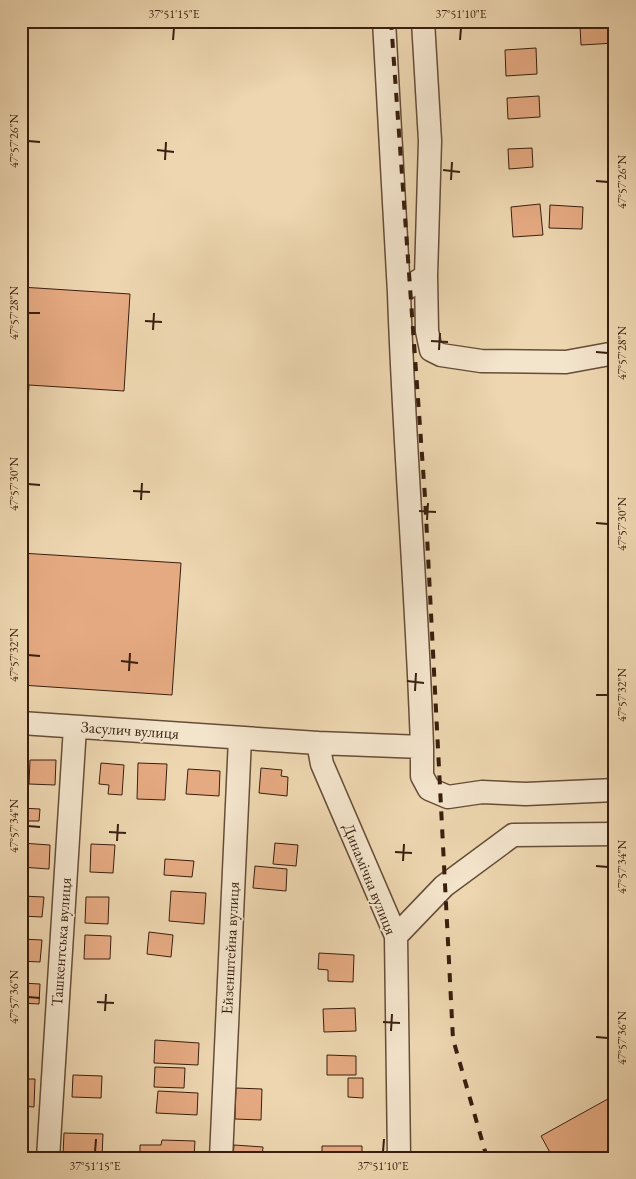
<svg xmlns="http://www.w3.org/2000/svg" width="636" height="1179" viewBox="0 0 636 1179" font-family="'EB Garamond',serif">
	<rect width="100%" height="100%" fill="#edd6b0"/>
	<filter id="stains"><feTurbulence type="fractalNoise" baseFrequency=".004" numOctaves="4"/><feColorMatrix values="0 0 0 0 .2 0 0 0 0 .09 0 0 0 0 .02 0 0 0 .5 -.17"/></filter>
	<radialGradient id="worn" r=".72"><stop offset=".6" stop-color="#630" stop-opacity="0"/><stop offset="1" stop-color="#630" stop-opacity=".3"/></radialGradient>
	<path fill="#e6aa82" stroke="#391f0f" d="M615,24V43L581,45L580,26Z
		M536,48L537,74L506,76L505,50Z
		M539,96L540,117L508,119L507,98Z
		M532,148L533,167L509,169L508,149Z
		M540,204L543,235L513,237L511,207Z
		M550,205L583,207L582,229L549,228Z
		M21,287L130,294L124,391L29,385L21,511Z
		M21,553L181,563L172,695L21,685Z
		M30,760H56L55,785L29,784Z
		M101,763L124,765L122,795L108,794L109,785L99,784Z
		M138,763L167,764L165,800L137,799Z
		M261,768L282,770L281,776L288,777L287,796L259,793Z
		M188,769L220,771L219,796L186,794Z
		M21,808L40,809L39,821H21Z
		M21,843L50,845L49,869L21,867Z
		M275,843L298,845L296,866L273,864Z
		M91,844L115,845L113,873L90,872Z
		M165,859L194,861L192,877L164,875Z
		M255,866L287,869L286,891L253,888Z
		M171,891L206,893L204,924L169,921Z
		M21,896L44,897L42,917L21,916Z
		M86,897H109L108,924L85,923Z
		M149,932L173,935L171,957L147,954Z
		M85,935L111,936L110,959H84Z
		M21,939L42,940L40,962L21,961Z
		M319,953L354,955L353,982L328,981V970L318,969Z
		M21,983L40,984L39,1004L21,1003Z
		M355,1008L356,1031L324,1032L323,1009Z
		M155,1040L199,1043L198,1065L154,1063Z
		M327,1055L356,1056V1075H327Z
		M155,1067L185,1068L184,1088L154,1087Z
		M73,1075L102,1076L101,1098L72,1097Z
		M348,1078H363V1098L348,1097Z
		M21,1079H35L34,1107L21,1106Z
		M236,1088L262,1089L261,1120L235,1119Z
		M158,1091L198,1093L197,1115L156,1113Z
		M615,1095V1158H553L541,1136Z
		M64,1133L103,1134L102,1156L63,1155Z
		M21,1134H27V1151H21Z
		M162,1140L195,1141L194,1158H140V1145H161Z
		M234,1145L263,1147L262,1158H233Z
		M322,1146H362V1158H322Z"/>
	<g fill="none" stroke-linecap="round" stroke-linejoin="round">
		<defs>
			<path id="minor" d="M384,21L399,293
				M423,21L430,141L426,276L427,331L431,350L441,355L481,361L566,362L615,353
				M21,723L318,743L322,764L396,936L399,1158
				M318,743L422,747C417,595 404,444 399,293L426,276
				M422,747V776L429,789L448,797L482,792L526,794L615,790
				M396,936L444,886L513,835L615,834
				M48,1158L75,727
				M221,1158L240,738"/>
		</defs>
		<use href="#minor" stroke="#664d37" stroke-width="25"/>
		<use href="#minor" stroke="#f3e4cc" stroke-width="22"/>
		<path stroke="#391f0f" stroke-width="4" stroke-dasharray="9 9" stroke-linecap="butt" d="M391,21L425,497L453,1039L487,1158"/>
	</g>
	<path fill="none" stroke="#391f0f" stroke-width="2" d="M173,40L174,28M460,40L461,28M28,141L40,142M157,150L174,152M165,160L166,142M443,170L460,172M451,180L452,162M596,181L608,182M28,313H40M145,321L162,322M153,330L154,313M431,341L448,342M439,350L440,333M596,352L608,353M28,484L40,485M133,491L150,492M141,500L142,483M419,511L436,512M427,520L428,503M596,523L608,524M28,655L40,656M121,661L138,663M129,671L130,653M407,681L424,683M415,691L416,673M596,695H608M28,826L40,827M109,832L126,833M117,841L118,824M395,852L412,853M403,861L404,844M596,866L608,867M28,997L40,998M97,1002L114,1003M105,1011L106,994M383,1022L400,1023M391,1031L392,1014M596,1037L608,1038M95,1152L96,1139M383,1152L384,1139"/>
	<g text-anchor="middle" dominant-baseline="central" stroke-width="4" stroke-linejoin="round" paint-order="stroke">
		<g font-size="16" fill="#391f0f" stroke="#f3e4cc">
			<text transform="translate(130 730) rotate(4)">Засулич вулиця</text>
			<text transform="translate(370 879) rotate(68)">Динамічна вулиця</text>
			<text transform="translate(61 942) rotate(-86)">Ташкентська вулиця</text>
			<text transform="translate(230 948) rotate(-87)">Ейзенштейна вулиця</text>
		</g>
	</g>
	<rect width="636" height="1179" fill="none" stroke="#edd6b0" stroke-width="55"/>
	<rect x="28" y="28" width="580" height="1124" fill="none" stroke="#391f0f" stroke-width="2"/>
	<g font-size="12" text-anchor="middle" fill="#391f0f">
		<text x="174" y="18">37°51'15"E</text>
		<text x="461" y="18">37°51'10"E</text>
		<text transform="translate(14 141) rotate(-90)" y="4">47°57'26"N</text>
		<text transform="translate(622 182) rotate(-90)" y="4">47°57'26"N</text>
		<text transform="translate(14 313) rotate(-90)" y="4">47°57'28"N</text>
		<text transform="translate(622 353) rotate(-90)" y="4">47°57'28"N</text>
		<text transform="translate(14 484) rotate(-90)" y="4">47°57'30"N</text>
		<text transform="translate(622 524) rotate(-90)" y="4">47°57'30"N</text>
		<text transform="translate(14 655) rotate(-90)" y="4">47°57'32"N</text>
		<text transform="translate(622 695) rotate(-90)" y="4">47°57'32"N</text>
		<text transform="translate(14 826) rotate(-90)" y="4">47°57'34"N</text>
		<text transform="translate(622 867) rotate(-90)" y="4">47°57'34"N</text>
		<text transform="translate(14 997) rotate(-90)" y="4">47°57'36"N</text>
		<text transform="translate(622 1038) rotate(-90)" y="4">47°57'36"N</text>
		<text x="95" y="1170">37°51'15"E</text>
		<text x="383" y="1170">37°51'10"E</text>
	</g>
	<rect width="100%" height="100%" filter="url(#stains)"/>
	<rect width="100%" height="100%" fill="url(#worn)"/>
</svg>
